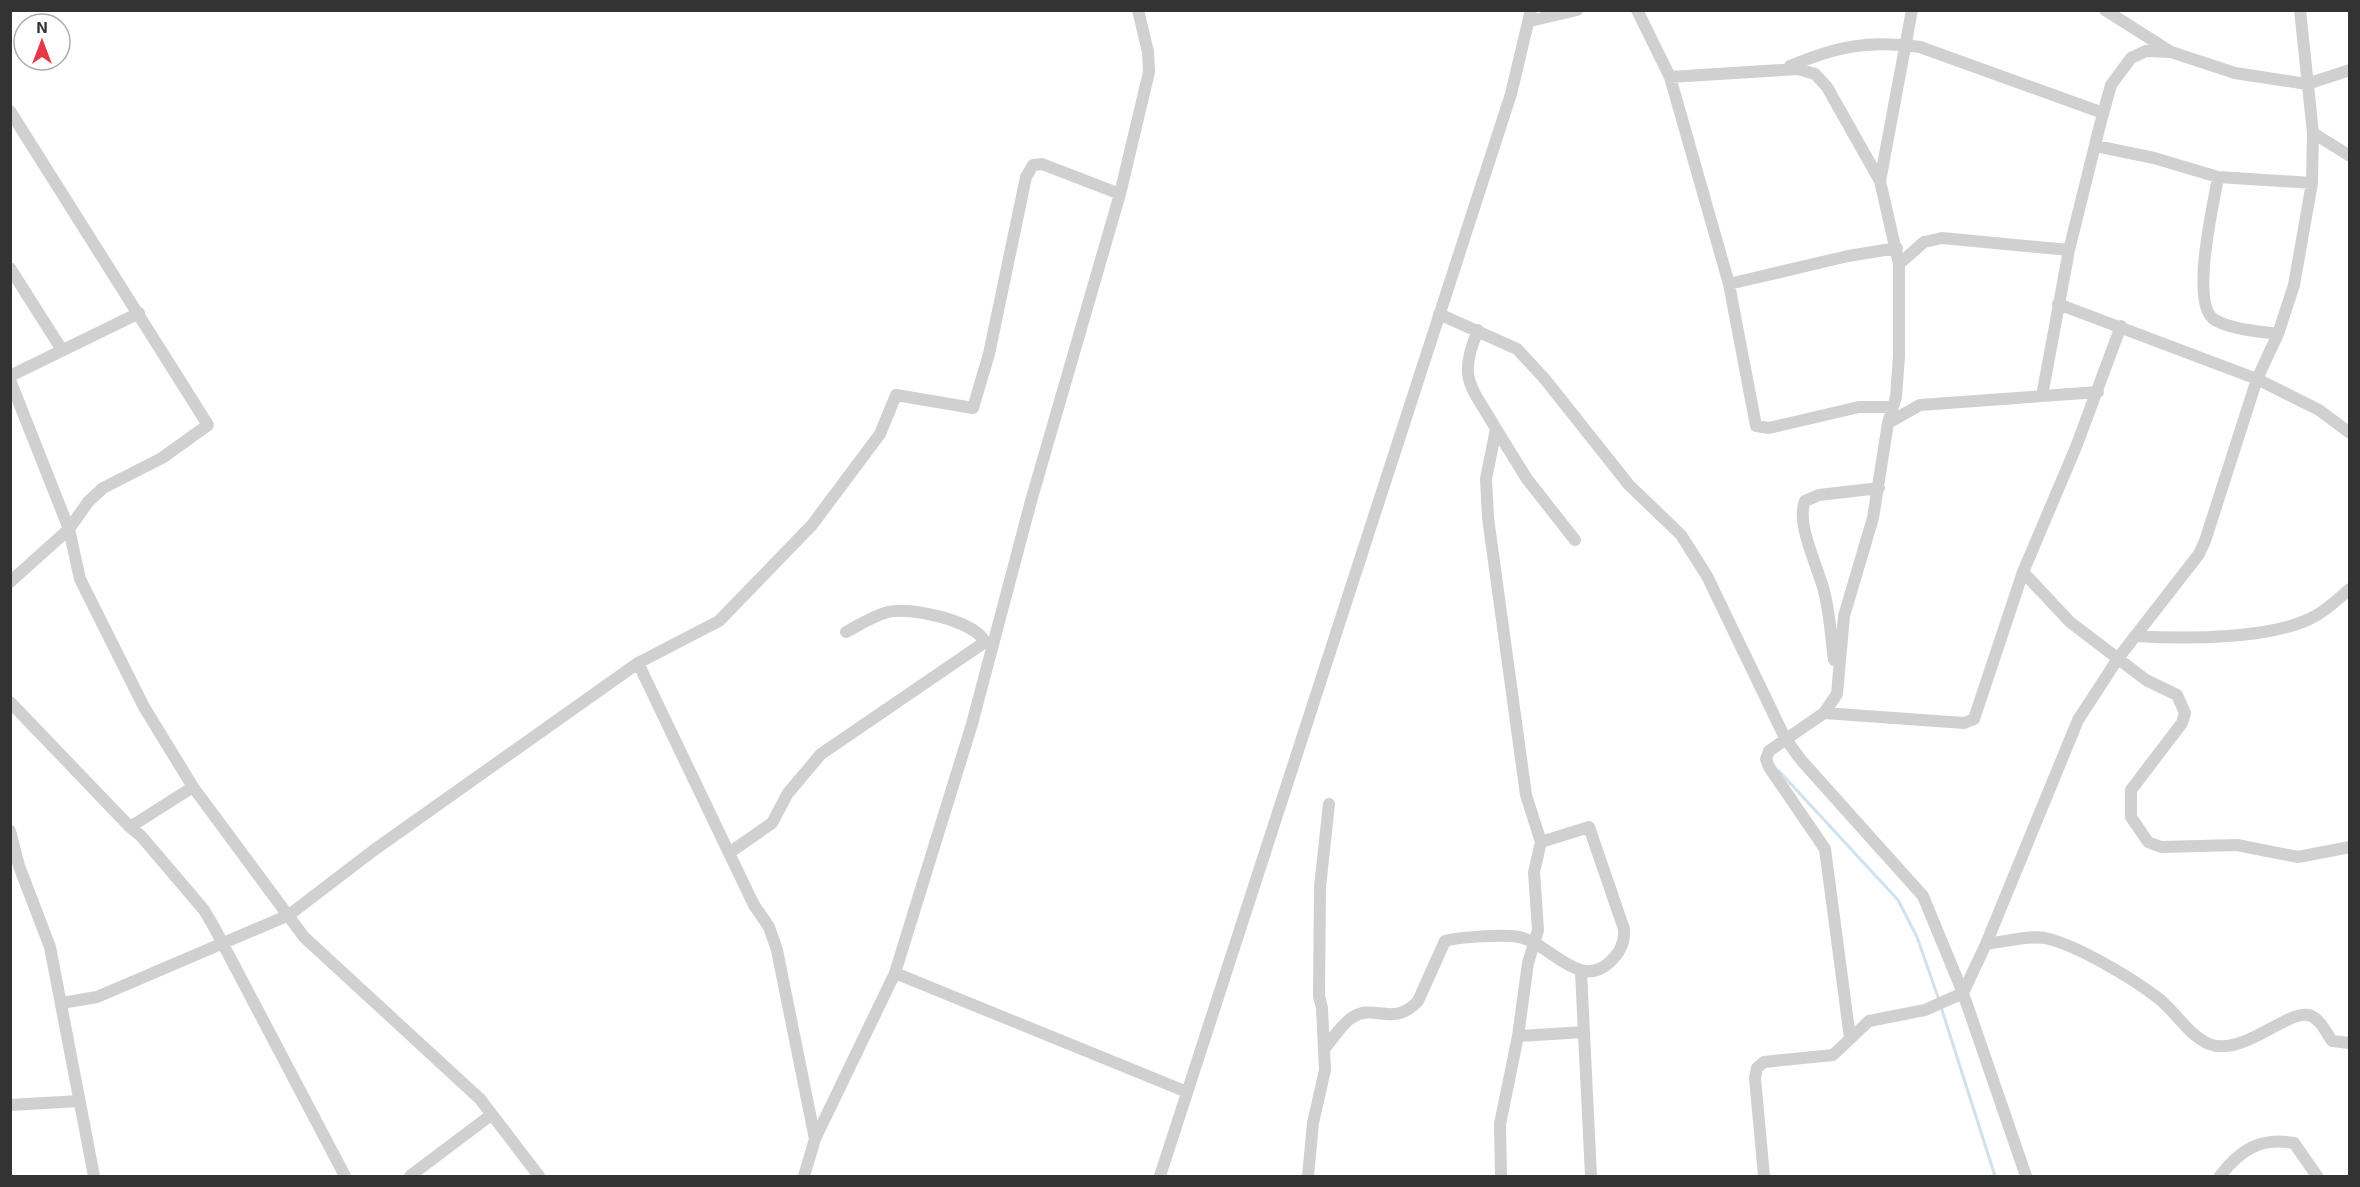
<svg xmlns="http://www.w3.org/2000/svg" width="2360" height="1187" viewBox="0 0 2360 1187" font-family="'Exo 2',sans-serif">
	<rect width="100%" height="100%" fill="#fff"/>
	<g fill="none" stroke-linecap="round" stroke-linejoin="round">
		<path stroke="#cfe2ee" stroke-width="3" d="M1779,771L1898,900L1917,937L1939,1000
			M1941,1007L1995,1176"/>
		<path stroke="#d0d0d0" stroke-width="12" d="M1637,10L1670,77L1798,69L1815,74L1827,87L1880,181L1899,264V356L1896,397L1888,423L1873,518L1844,616L1837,694L1824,713L1769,751L1766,759L1769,767L1825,849L1850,1038
			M2105,10L2168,50
			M2300,10L2313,133L2312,183L2294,285L2278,334L2257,379L2319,410L2350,433
			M1530,21L1577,10
			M1790,66C1838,46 1868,40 1920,47L2103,113
			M1670,77L1729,284L1848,256L1897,248
			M10,111L208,425L162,458L103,488L88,502L69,529L10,582
			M2313,133L2350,156
			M2096,146L2154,158L2218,177L2312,183
			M2218,177C2214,203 2189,305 2215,320C2233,330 2258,331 2278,334
			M1880,181L1912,10
			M1899,264L1924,242L1942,238L2069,250
			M10,268L62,350
			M1729,284L1756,426L1769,428L1859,407H1893
			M1439,314L1517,349L1544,378L1629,485L1681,535L1707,576L1785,738L1801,760L1923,896L1963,993L2026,1176
			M1478,330C1457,380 1471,385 1496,429L1486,479L1488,518L1526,795L1541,842L1534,872L1538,930L1528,963L1518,1036L1500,1124L1501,1176
			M10,376L139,313
			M10,380L69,529L80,579L144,707L193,787
			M2042,396L2069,250L2100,125L2111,85L2131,58L2146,51L2171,52L2235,73L2307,84L2350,70
			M1888,423L1920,405L2098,392
			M1496,429L1527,479L1575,540
			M2023,572L2070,622L2146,680L2177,695L2185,713L2182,723L2131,790V817L2148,842L2161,847L2237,845L2298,857L2350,847
			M846,632C859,625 873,616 888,612C910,606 975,621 985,642
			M2135,636C2183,639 2275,640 2317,615C2329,608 2339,598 2350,589
			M1834,660C1831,638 1830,616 1825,595C1820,570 1795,525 1805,501L1819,495L1879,488
			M638,663L729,853L772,823L788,793L821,754L985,642H993
			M10,702L130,827L141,836L204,910L214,927L345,1176
			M1824,713L1964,723L1974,719L2023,572L2076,447L2121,326
			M130,827L193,787L304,937L480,1099L539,1176
			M10,831L19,866L50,947L94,1176
			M729,853L754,905L769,927L777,950L815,1139
			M1986,944C2004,942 2027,935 2045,938C2077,945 2132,978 2158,998C2176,1012 2188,1035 2209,1044C2242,1057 2286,1011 2308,1015C2319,1017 2326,1032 2332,1041L2350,1043
			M1581,972L1591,1176
			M895,973L1187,1092
			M62,1003L97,997L289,915L374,850L638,663L719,621L812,525L880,434L896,395L973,408L989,354L1026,177L1033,165L1042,164L1120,194
			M1518,1036L1584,1032
			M1324,1049C1333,1039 1342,1023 1353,1017C1374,1003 1393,1028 1418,1001L1445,941C1459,937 1504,934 1519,937C1550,943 1579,991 1610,962C1620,952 1625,943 1624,929L1589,827L1541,842
			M10,1105L79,1101
			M410,1176L491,1115
			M804,1176L815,1139L895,973L972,724L1031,501L1120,194L1149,72L1148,52L1138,10
			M1160,1176L1511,94L1531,10
			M1308,1176L1313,1123L1325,1070L1322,1008L1319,996L1320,887L1329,804
			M1764,1176L1755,1078L1757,1068L1764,1062L1833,1055L1869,1021L1925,1010L1963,993L1986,944L2078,720L2119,657L2199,554L2205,541L2257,379L2058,304
			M2220,1176C2240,1150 2260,1137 2294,1143L2317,1176"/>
	</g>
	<rect width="2360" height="1187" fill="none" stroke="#333333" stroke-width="24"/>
	<g transform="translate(42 42)"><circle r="28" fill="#ffffff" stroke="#adadad" stroke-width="1.5"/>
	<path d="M0-4.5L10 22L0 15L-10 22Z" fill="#e63946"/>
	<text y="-9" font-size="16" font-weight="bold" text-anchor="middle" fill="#333333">N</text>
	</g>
</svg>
